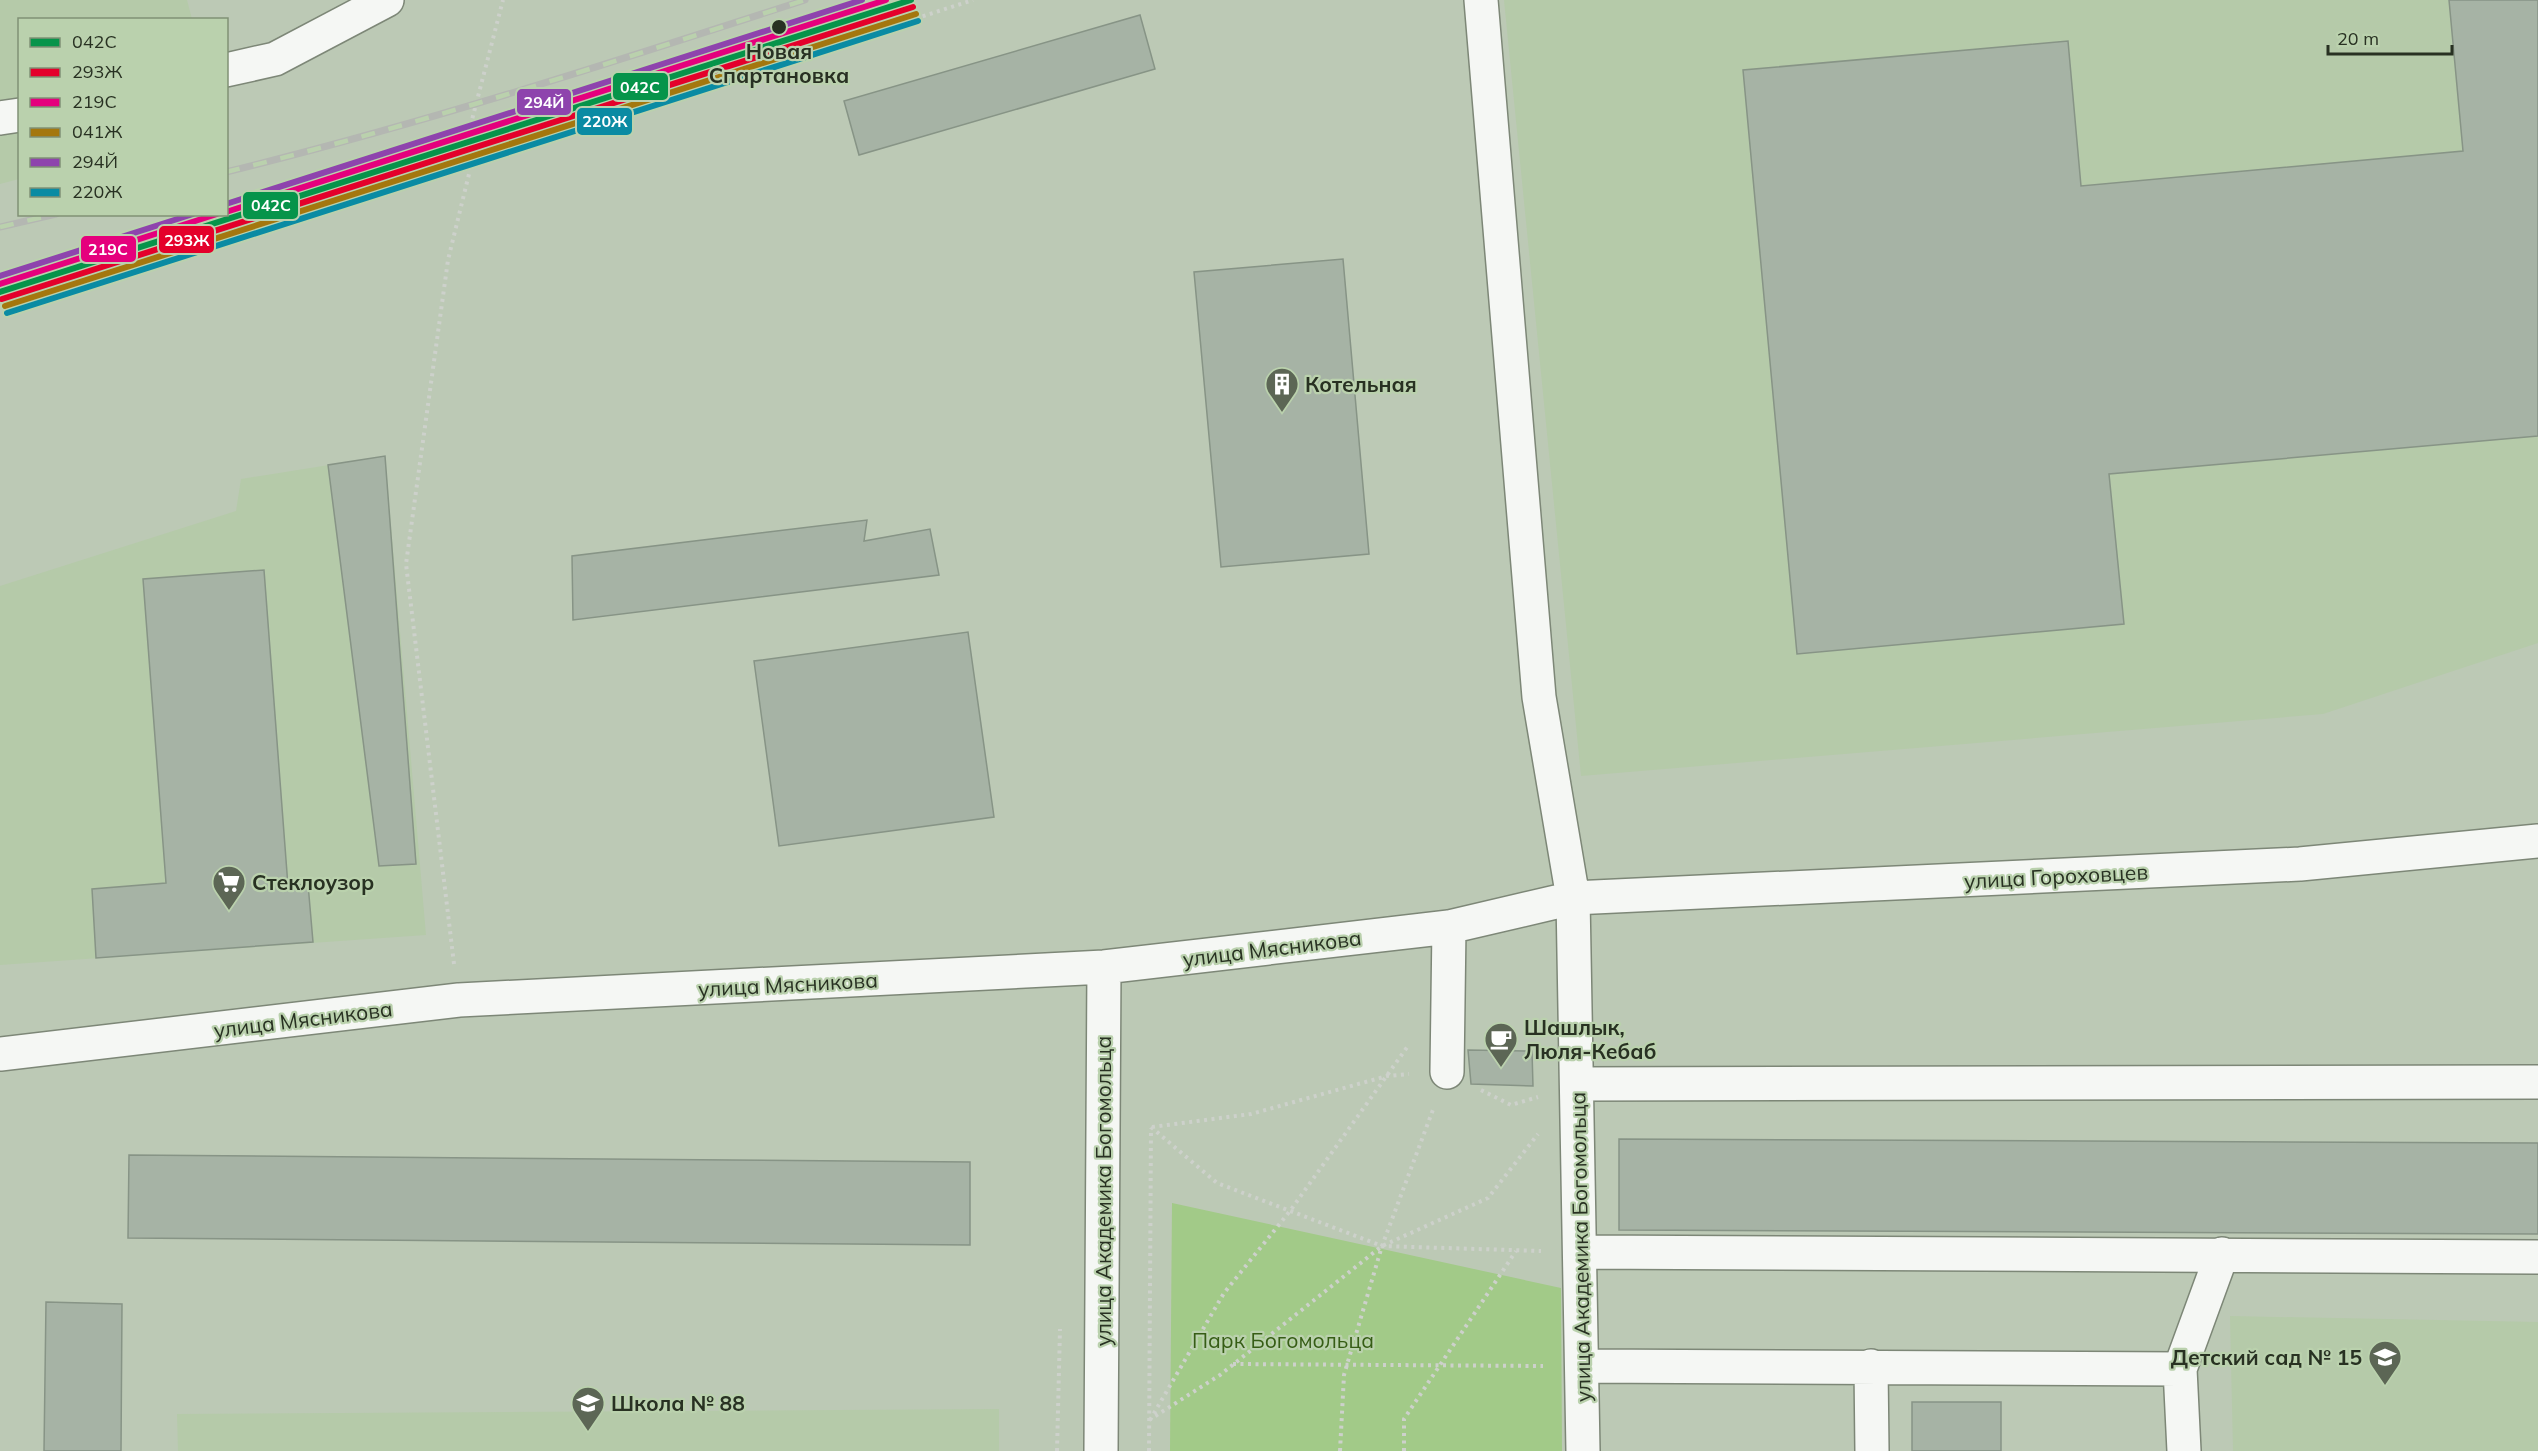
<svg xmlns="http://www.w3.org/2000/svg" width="2538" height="1451" viewBox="0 0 2538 1451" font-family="Mulish,sans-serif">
	<rect width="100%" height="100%" fill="#bcc9b5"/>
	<path fill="#b5caa9" d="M0,0H187L192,19L20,20L19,179L0,184Z
		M1504,0H2538V643L2323,714L1581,776Z
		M385,456L426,935L0,965V586L236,511L241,479Z
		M2230,1316L2538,1322V1451H2233Z
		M999,1409V1451H178L177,1414Z"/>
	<path fill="#a2ca88" d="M1172,1203L1561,1288L1562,1451H1170Z"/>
	<path fill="#a6b3a5" stroke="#879486" stroke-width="1.5" d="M2449,0H2538V436L2109,474L2124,624L1797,654L1743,70L2068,41L2081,186L2463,151Z
		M1140,15L1155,69L859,155L844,101Z
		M1343,259L1369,554L1221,567L1194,272Z
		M385,456L416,864L379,866L328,465Z
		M867,520L864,541L930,529L939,575L573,620L572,556Z
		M264,570L288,886L308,884L313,942L96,958L92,889L166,883L143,579Z
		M968,632L994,817L779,846L754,661Z
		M1468,1050L1532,1051L1533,1086L1471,1084Z
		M1619,1139L2538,1143V1234L1619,1230Z
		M129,1155L970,1162V1245L128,1238Z
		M46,1302L122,1304L121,1451H44Z
		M1912,1402H2001V1451H1912Z"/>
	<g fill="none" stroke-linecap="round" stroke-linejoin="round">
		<defs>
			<path id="minor" d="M1481,0L1539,697L1573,898L1583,1451
				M226,70L275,59L387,0
				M0,118L20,115
				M0,1054L459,1000L1104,967L1449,927L1573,898L2300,864L2538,841
				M1447,1072L1449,927
				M1577,1084L2538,1082
				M1581,1252L2538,1257
				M1582,1366L2180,1369
				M1871,1366L1872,1451
				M1101,1451L1104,967
				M2184,1451L2180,1369L2222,1254"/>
		</defs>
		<use href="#minor" stroke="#7d8777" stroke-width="36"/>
		<path stroke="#cdd1cb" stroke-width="4" stroke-dasharray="3 4.5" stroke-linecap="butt" d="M359,199L973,0
			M454,964L406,564L448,260L469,174L466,143L503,0
			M1481,1090L1511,1105L1538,1097
			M1151,1127L1217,1183L1382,1246L1541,1251
			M1152,1127L1251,1114L1387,1076L1409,1074
			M1233,1364L1543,1366
			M1149,1420L1220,1375L1382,1246L1488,1198L1538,1134
			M1150,1420L1224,1293L1290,1211L1408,1046
			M1057,1451L1060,1329
			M1149,1451L1151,1128
			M1340,1451L1344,1375L1382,1246L1434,1107
			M1404,1451V1419L1516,1251"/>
		<use href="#minor" stroke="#f5f7f4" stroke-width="33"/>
		<defs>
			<path id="rail" d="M226,172C422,124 614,62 805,0
				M0,227L56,214"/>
		</defs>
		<use href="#rail" stroke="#b4b7b2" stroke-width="7"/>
		<use href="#rail" stroke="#bad1ad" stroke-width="4.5" stroke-dasharray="14" stroke-linecap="butt"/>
		<defs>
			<path id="rail-1" d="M0,292L911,0"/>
			<path id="rail-2" d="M2,299L913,7"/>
			<path id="rail-3" d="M226,212L886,0
				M0,284L217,214"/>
			<path id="rail-4" d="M5,306L916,14"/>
			<path id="rail-5" d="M226,204L862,0
				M0,276L193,214"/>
			<path id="rail-6" d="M7,313L918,21"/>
		</defs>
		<use href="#rail-1" stroke="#bad1ad" stroke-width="10"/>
		<use href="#rail-2" stroke="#bad1ad" stroke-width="10"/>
		<use href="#rail-3" stroke="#bad1ad" stroke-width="10"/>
		<use href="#rail-4" stroke="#bad1ad" stroke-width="10"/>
		<use href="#rail-5" stroke="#bad1ad" stroke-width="10"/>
		<use href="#rail-6" stroke="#bad1ad" stroke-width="10"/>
		<use href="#rail-1" stroke="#06944a" stroke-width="6"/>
		<use href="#rail-2" stroke="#e4002b" stroke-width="6"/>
		<use href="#rail-3" stroke="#e5007d" stroke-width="6"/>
		<use href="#rail-4" stroke="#a4770e" stroke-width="6"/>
		<use href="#rail-5" stroke="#8e44ad" stroke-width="6"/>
		<use href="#rail-6" stroke="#0a8ba3" stroke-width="6"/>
	</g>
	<defs>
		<symbol id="building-pin" viewBox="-11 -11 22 30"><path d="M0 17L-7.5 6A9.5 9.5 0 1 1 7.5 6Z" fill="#5c6655" stroke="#bad1ad"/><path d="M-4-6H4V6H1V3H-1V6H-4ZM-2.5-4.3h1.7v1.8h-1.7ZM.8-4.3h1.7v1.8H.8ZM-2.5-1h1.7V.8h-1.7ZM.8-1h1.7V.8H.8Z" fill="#fff"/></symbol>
		<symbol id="supermarket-pin" viewBox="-11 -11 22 30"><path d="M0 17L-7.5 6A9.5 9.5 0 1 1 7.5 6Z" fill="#5c6655" stroke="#bad1ad"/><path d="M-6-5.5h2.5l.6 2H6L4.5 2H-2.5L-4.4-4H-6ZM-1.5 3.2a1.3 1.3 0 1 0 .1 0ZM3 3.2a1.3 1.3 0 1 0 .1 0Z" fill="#fff"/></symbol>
		<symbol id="cafe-pin" viewBox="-11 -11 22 30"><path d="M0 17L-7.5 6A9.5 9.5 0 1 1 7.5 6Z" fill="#5c6655" stroke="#bad1ad"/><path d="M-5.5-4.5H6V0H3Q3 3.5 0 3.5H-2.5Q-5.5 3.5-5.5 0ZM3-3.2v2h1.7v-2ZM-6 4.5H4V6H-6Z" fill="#fff"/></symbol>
		<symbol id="school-pin" viewBox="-11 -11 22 30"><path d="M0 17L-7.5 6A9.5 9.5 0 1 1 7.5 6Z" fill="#5c6655" stroke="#bad1ad"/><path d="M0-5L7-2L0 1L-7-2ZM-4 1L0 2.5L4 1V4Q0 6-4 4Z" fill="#fff"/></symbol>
	</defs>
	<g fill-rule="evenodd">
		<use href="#building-pin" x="1263" y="365" width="38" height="52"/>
		<use href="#supermarket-pin" x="210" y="863" width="38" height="52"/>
		<use href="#cafe-pin" x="1482" y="1020" width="38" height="52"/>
		<use href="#school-pin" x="2366" y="1338" width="38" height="52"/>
		<use href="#school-pin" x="569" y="1384" width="38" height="52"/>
	</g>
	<circle fill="#283122" stroke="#bad1ad" stroke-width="2" cx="779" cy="27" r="8"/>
	<g text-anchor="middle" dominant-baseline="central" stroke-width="4.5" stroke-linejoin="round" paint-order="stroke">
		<g font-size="21" font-weight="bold" fill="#283122" stroke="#bad1ad">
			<text x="779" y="51">Новая<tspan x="779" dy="24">Спартановка</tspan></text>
		</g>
		<g font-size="21" font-weight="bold" fill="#283122" stroke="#bad1ad" text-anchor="start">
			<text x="1305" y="384">Котельная</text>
			<text x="252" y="882">Стеклоузор</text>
			<text x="1524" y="1027">Шашлык,<tspan x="1524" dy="24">Люля-Кебаб</tspan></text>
			<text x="2362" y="1357" text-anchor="end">Детский сад № 15</text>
			<text x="611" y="1403">Школа № 88</text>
		</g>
		<g font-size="21" fill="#283122" stroke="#bad1ad">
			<text transform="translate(2056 876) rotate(-3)">улица Гороховцев</text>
			<text transform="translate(1272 948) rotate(-7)">улица Мясникова</text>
			<text transform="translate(788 984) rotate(-3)">улица Мясникова</text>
			<text transform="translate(303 1019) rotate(-7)">улица Мясникова</text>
			<text transform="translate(1103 1191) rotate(-90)">улица Академика Богомольца</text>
			<text transform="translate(1580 1247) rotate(-91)">улица Академика Богомольца</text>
		</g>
		<g font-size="21" fill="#365d15" stroke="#bad1ad">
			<text x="1283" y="1340">Парк Богомольца</text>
		</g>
	</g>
	<g stroke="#bad1ad" stroke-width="2">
		<rect x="612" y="72" width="57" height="29" rx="6" fill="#06944a"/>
		<rect x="516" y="88" width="56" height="28" rx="6" fill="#8e44ad"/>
		<rect x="576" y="107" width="57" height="29" rx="6" fill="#0a8ba3"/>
		<rect x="242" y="191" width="57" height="29" rx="6" fill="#06944a"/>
		<rect x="158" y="225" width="57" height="29" rx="6" fill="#e4002b"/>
		<rect x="80" y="235" width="57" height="28" rx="6" fill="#e5007d"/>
	</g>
	<g font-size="16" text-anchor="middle" font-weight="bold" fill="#fff">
		<text x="640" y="93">042С</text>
		<text x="544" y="108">294Й</text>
		<text x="605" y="127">220Ж</text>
		<text x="271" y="211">042С</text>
		<text x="187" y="246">293Ж</text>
		<text x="108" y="255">219С</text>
	</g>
	<rect x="18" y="18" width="210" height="198" fill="#bad1ad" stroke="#809175" stroke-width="1.5"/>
	<rect x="30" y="38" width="30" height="9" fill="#06944a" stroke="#809175" stroke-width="1.5"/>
	<text x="72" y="48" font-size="18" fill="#283122">042С</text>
	<rect x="30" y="68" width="30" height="9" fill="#e4002b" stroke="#809175" stroke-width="1.5"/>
	<text x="72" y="78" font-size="18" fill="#283122">293Ж</text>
	<rect x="30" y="98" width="30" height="9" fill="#e5007d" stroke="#809175" stroke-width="1.5"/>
	<text x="72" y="108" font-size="18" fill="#283122">219С</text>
	<rect x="30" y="128" width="30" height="9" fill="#a4770e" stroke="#809175" stroke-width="1.5"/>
	<text x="72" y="138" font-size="18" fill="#283122">041Ж</text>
	<rect x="30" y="158" width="30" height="9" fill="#8e44ad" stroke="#809175" stroke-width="1.5"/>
	<text x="72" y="168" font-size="18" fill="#283122">294Й</text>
	<rect x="30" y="188" width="30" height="9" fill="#0a8ba3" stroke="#809175" stroke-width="1.5"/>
	<text x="72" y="198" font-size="18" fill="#283122">220Ж</text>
	<path d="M2328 45v9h124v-9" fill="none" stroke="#283122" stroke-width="3"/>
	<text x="2337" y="45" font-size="18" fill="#283122" stroke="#bad1ad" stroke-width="4.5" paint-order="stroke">20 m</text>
</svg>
